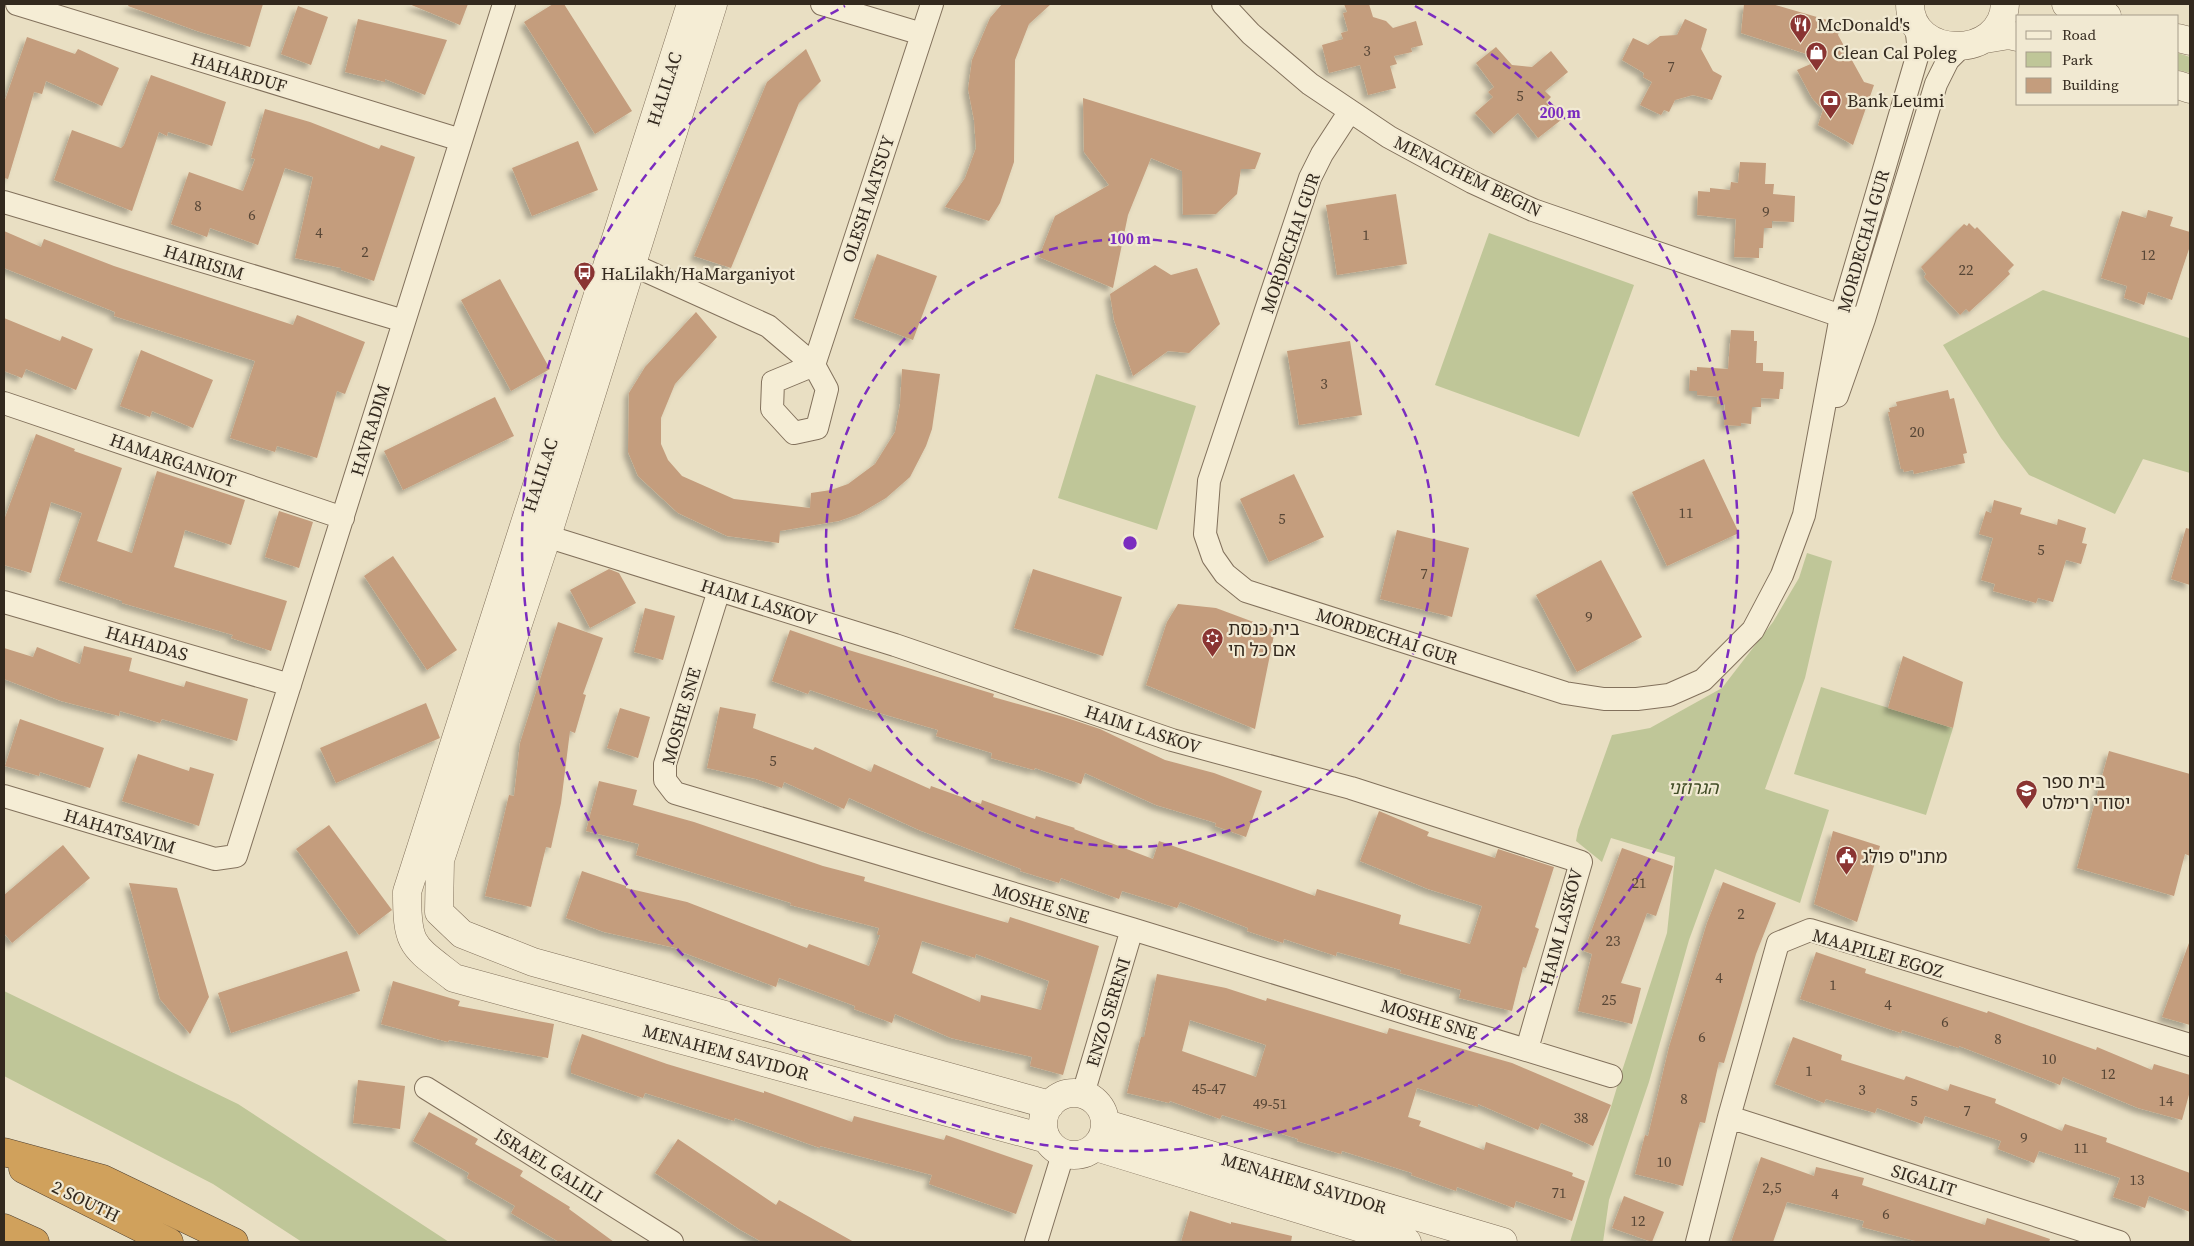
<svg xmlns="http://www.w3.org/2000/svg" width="2194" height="1246" viewBox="0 0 2194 1246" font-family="'Source Serif 4','Noto Sans Hebrew',serif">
	<defs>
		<filter id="shadow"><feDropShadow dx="-4.5" dy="4.5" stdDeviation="2.5" flood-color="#0004"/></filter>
	</defs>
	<rect width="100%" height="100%" fill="#e9dfc3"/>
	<path fill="#bfc698" d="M2178,53L2190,57V73L2178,70Z
		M1489,233L1634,285L1579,437L1435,385Z
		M2043,290L2189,338L2190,473L2143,459L2115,514L2029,475L2001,438L1943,345Z
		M1096,374L1196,406L1157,530L1058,498Z
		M1807,553L1832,561L1805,678L1765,789L1829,810L1800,903L1715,869L1689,940L1649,1082L1609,1200L1603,1242H1570L1621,1074L1667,933L1675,857L1611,838L1602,862L1576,841L1578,830L1612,735L1650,728L1722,688L1773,622L1799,578Z
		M1821,687L1953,728L1926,815L1794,774Z
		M4,991L238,1104L449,1242H302L213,1184L4,1076Z"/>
	<path fill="#c49d7d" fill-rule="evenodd" filter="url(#shadow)" d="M129,4H263L250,47L197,31L128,6Z
		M409,4H468L460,25Z
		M553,4H564L632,111L595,134L524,22Z
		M1002,4H1051L1029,24L1015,60L1014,162L1000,203L989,221L945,207L965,178L976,148L974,120L968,89L972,60L990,18Z
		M1344,4H1369L1373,17L1386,21L1393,28L1416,21L1423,45L1411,48L1412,52L1394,56L1397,64L1390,66L1396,88L1368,95L1360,65L1329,73L1322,45L1343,39L1341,33L1348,31L1343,13L1347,12Z
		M1744,4H1772L1841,24L1838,35L1864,82L1874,85L1853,145L1818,125L1823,110L1812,98L1797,70L1822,59L1741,33Z
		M298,6L328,17L311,65L281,54Z
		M358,19L447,40L425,95L385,79V82L345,72Z
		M1685,19L1707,29L1701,49L1713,71L1722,76L1712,100L1693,95L1675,100L1669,112L1664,110L1661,115L1640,105L1652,82L1643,77L1644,73L1622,60L1633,38L1648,45L1660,36L1677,35Z
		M27,37L75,54L78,49L119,68L102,106L46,81L42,94L34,92L8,179L4,178V103Z
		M1496,47L1512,65L1532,67L1551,51L1568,72L1545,91L1551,97L1546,102L1561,120L1538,138L1518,113L1494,134L1475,113L1493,97L1488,92L1494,87L1476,63Z
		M806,49L821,81L799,103L731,268L694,256L767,82Z
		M151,75L226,102L212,146L168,132L167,136L159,132L132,211L54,180L72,130L121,148L124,145Z
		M1083,98L1261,153L1255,169H1241L1237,194L1216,214L1183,215L1182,171L1151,158L1128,215L1113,288L1039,257L1055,216L1109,185L1084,152Z
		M265,109L310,122L379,149L381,145L415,157L374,281L341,270V268L295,258L313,177L285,168L258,245L210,228L207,237L171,224L189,172L243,191L255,159L251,158Z
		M578,141L598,190L532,216L512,168Z
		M1740,162L1766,163L1765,184H1774L1773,194L1795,196L1794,222L1772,221V228H1764L1763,248H1759V258L1734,257L1736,219L1697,215L1698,191L1710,192V188L1730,190L1731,182L1738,183Z
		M1396,194L1407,264L1337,275L1326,205Z
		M2148,210L2173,217L2170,226L2190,232V246L2172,300L2148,292L2144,305L2124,298L2127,286L2101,278L2122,211L2146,218Z
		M1969,223L1975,229L1977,227L2014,265L2008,271L2010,274L1990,293L1969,312L1966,309L1960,315L1924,277L1926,274L1921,267L1964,224L1967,226Z
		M4,231L41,247L44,239L114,266L293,325L297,315L365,342L345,394L337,391L317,458L277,446L275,452L230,438L255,361L114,316L115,312L4,268Z
		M877,254L937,276L913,340L854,318Z
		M1155,265L1171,275L1197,268L1220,324L1189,353L1168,351L1133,376L1114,320L1110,294Z
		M500,279L550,369L511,391L461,300Z
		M696,312L717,337L675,384L661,418V444L668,460L682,476L734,499L810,508L811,493L831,490L848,484L875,464L895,432L900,404L902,369L940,374L932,429L926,446L910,477L886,498L859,514L839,521L780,531L779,543L727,536L678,513L638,476L628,452L629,393L645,367Z
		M4,318L60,341L62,336L93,349L76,390L26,369L22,378L4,371Z
		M1731,330L1754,331V341H1757L1756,363H1763V371L1784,372L1783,389H1780L1779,399L1761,398V407H1752L1751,424L1741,423V426L1724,425L1725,404H1717L1718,397L1697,395V391H1689L1690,370L1697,371V367L1728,369Z
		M1350,341L1362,415L1299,425L1287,351Z
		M141,350L213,380L193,428L152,411L150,417L120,406Z
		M1948,390L1950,399L1954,398L1967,453L1963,454L1965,463L1914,474L1913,470L1904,472L1903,469H1901L1888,412H1890L1889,408L1897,406L1896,402Z
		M495,397L514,436L403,490L384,451Z
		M36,434L75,449L74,451L122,468L97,541L132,553L157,471L245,500L231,545L185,530L174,567L287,601L271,651L231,638L233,635L122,603V601L59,580L82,513L51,502L31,573L4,565V520Z
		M1704,459L1739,533L1667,566L1632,492Z
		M1294,474L1324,537L1269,562L1240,499Z
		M1994,500L2022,508L2020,514L2057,525L2058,519L2086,528L2082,543L2087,544L2081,564L2066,560L2053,602L2038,598L2036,603L1993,591L1995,584L1981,580L1993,538L1979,534L1986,511L1991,513Z
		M279,511L313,522L299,568L265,557Z
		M2186,528L2190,529V585L2171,579Z
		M1397,530L1469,548L1452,617L1380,599Z
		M393,556L457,650L427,670L364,576Z
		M1601,560L1642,637L1577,672L1536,595Z
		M609,569L619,573L636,603L590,628L570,590Z
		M1033,569L1122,597L1103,656L1014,628Z
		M1178,604L1216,608L1275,630L1255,729L1146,685L1167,622Z
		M645,608L675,616L663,660L634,652Z
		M558,622L603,638L583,694L586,695L575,733L570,731L561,803L551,848L546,847L531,907L485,896L509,795L514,796L520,743Z
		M790,630L842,648L994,694L993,697L1064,717L1100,729L1165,760L1214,773L1262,791L1246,837L1215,826L1216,823L1156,805L1085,773L1081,784L1035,768L1034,770L991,758L992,753L936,736L938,730L862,708L810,690L808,694L772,681Z
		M84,646L132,658L129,671L184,687L186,681L248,699L237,741L162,719L160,723L120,711L119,716L61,701L4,679V648L33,657L37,647L80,664Z
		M1903,656L1963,682L1953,728L1888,708Z
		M426,703L440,738L336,783L320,748Z
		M720,707L756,714L753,728L813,750L815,747L871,772L874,764L930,789L931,786L981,804L982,800L1035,819L1036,816L1075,828L1074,829L1153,859L1159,841L1315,896L1317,889L1401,915L1399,924L1470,944L1482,906L1428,889L1360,861L1379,811L1429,832L1427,836L1495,858L1498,849L1554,867L1535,927L1539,929L1526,968L1523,967L1512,1011L1459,998L1461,990L1400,973L1401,970L1337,952L1336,956L1284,939L1283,943L1247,931L1248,928L1180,902L1177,908L1122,891L1119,899L1061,878L1059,883L1020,871L1021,869L919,830L849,798L844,809L784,782L782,788L756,779L707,768Z
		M620,708L650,717L638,758L607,748Z
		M20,719L104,748L90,788L40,772L39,776L5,766Z
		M2109,751L2190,774V856L2185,854L2174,896L2077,868Z
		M138,754L189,771L190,767L214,774L199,826L122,801Z
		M599,781L637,790L633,805L694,822L823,866L865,877L864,881L1008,923L1010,917L1099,946L1063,1075L1030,1066L1032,1057L951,1038L895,1014L892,1023L854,1009L855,1006L779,978L776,987L679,951L680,949L604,932L566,918L582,871L626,886V888L687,902L807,948L809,944L869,966L880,935H877L879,928L790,905L791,903L636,855L639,844L586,831ZM922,941L975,958L976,954L1049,981L1041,1010L981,995L980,1002L912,973Z
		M329,825L392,910L359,935L296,849Z
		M1833,831L1880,846L1857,922L1814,904Z
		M63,845L90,878L12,943L4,933V895Z
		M1622,848L1673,866L1656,916L1647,913L1621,983L1641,988L1632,1024L1578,1011L1592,954L1584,951Z
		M1723,882L1776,903L1756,954L1724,1063L1719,1062L1705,1123L1700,1122L1683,1186L1635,1174L1645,1135L1648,1136L1669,1047L1707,923Z
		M129,883L177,888L209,997L190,1034L160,999Z
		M2189,943H2190V1025L2162,1017Z
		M347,951L360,991L231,1033L218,993Z
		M1816,952L1866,969L1865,973L1987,1013L1988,1011L2096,1050L2097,1047L2152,1070L2154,1064L2190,1075V1091L2182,1120L2138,1108L2063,1077L2060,1085L1959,1046V1048L1902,1030L1901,1033L1800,999Z
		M1157,974L1226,988L1266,1001L1267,998L1387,1034L1389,1028L1449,1045L1512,1063L1611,1105L1593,1146L1541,1123L1538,1130L1478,1104V1107L1417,1088L1408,1117L1421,1121L1419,1126L1484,1150L1486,1142L1573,1173L1572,1176L1585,1181L1572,1221L1516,1201L1514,1208L1457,1187L1456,1191L1411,1175L1412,1173L1342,1151L1341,1154L1297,1141L1298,1139L1222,1115L1220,1119L1170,1101L1169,1103L1127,1093L1141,1037H1144ZM1190,1020L1266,1045L1256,1077L1182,1051Z
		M393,981L460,1001L458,1006L554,1024L548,1058L449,1040L448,1042L381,1024Z
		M582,1034L667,1064L764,1093V1091L852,1122L854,1116L944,1140L946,1135L1033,1165L1016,1214L929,1184L932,1175L820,1146V1148L735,1118L734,1121L645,1093L643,1098L571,1073V1066Z
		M1793,1037L1842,1055L1841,1060L1904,1080L1906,1076L1948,1091L1950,1084L1996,1099L1995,1103L2062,1131L2065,1124L2107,1138L2106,1142L2190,1173V1212L2149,1196L2145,1208L2113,1197L2120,1178L2039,1151L2034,1163L1998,1149L2001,1141L1925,1116L1922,1124L1877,1108L1875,1113L1826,1099L1824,1103L1775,1084Z
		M358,1080L405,1086L400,1129L353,1123Z
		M429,1112L478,1139L475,1144L523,1171L520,1176L570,1207L569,1209L614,1242H559L511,1213L515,1206L467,1178L469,1173L413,1141Z
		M678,1139L776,1205L779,1200L854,1242H762L739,1229L655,1173Z
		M1761,1157L1814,1176L1816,1167L1864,1178L1862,1185L1985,1225L1987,1218L2050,1239L2049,1242H1919L1862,1227L1864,1221L1787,1202L1773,1242H1731Z
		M1624,1196L1664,1212L1652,1242L1612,1228Z
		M1190,1211L1231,1224V1222L1292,1236L1291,1242H1181Z"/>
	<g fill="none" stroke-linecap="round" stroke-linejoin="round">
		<defs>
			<path id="minor" d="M17,4L461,140
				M822,4L922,34
				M1223,4L1251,34L1310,84L1389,137L1472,182L1533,210L1841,316L1864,319
				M1350,111L1322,154L1310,178L1209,481L1205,534L1213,557L1225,574L1246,591L1565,693L1604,699H1637L1669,695L1703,680L1753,630L1782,575L1804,515L1841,316L1917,57L1918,43L1916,24
				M4,202L404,321
				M633,265L768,326L814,365L932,4
				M814,365L827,389L817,428L794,433L772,409L773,382Z
				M1837,396L1864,319L1936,84L1948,60L1961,47
				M4,403L343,518
				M530,531L895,645L1172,740L1351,788L1581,862L1527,1049
				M719,590L665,764V780L675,793L1132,929L1611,1076
				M4,602L290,685
				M4,796L215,859L236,856L504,4
				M426,1088L672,1242
				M1083,1094L1132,929
				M1729,1117L2119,1242
				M1036,1242L1063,1154
				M1697,1242L1729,1117L1778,943L1810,930L2190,1045"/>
			<path id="tertiary" d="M691,4L407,892C407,947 412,945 454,978L1047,1139
				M713,4L547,536L440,860L439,912L462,934L533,962L1050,1105
				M1910,4C1910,59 2002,61 2005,4
				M2066,4L2107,16
				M2178,38L2190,41
				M1985,39L2009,35L2018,37
				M2178,85L2190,89
				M1043 1124a31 31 0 1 1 62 0a31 31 0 1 1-62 0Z
				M1106,1124L1503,1242
				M1096,1147L1407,1242"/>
			<path id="motorway" d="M4,1152L103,1179L234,1242
				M23,1169L169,1242
				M4,1228L35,1242"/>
		</defs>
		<use href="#minor" stroke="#82715c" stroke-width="24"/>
		<use href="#tertiary" stroke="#82715c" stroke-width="29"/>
		<use href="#motorway" stroke="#504030" stroke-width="29"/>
		<use href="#minor" stroke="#f5edd5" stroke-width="22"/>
		<use href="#tertiary" stroke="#f5edd5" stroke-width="28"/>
		<use href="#motorway" stroke="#d0a15c" stroke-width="28"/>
	</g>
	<g fill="none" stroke="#7b2cbf" stroke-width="2.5" stroke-dasharray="9 6">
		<circle cx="1130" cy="543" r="304"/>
		<path d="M1415 6A608 608 0 1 1 845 6"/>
	</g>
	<defs>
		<symbol id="restaurant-pin" viewBox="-11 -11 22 30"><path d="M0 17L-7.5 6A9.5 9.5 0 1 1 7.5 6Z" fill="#8a3432" stroke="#f1e9d2"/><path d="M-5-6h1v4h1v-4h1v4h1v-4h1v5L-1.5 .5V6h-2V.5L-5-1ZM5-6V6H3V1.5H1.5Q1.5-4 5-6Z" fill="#fff"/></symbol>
		<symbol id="shop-pin" viewBox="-11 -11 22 30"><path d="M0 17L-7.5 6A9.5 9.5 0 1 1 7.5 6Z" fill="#8a3432" stroke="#f1e9d2"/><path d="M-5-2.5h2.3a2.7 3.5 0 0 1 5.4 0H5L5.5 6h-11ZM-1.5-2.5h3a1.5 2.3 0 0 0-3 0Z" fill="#fff"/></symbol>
		<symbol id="bank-pin" viewBox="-11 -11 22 30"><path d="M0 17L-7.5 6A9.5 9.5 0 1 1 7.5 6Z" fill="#8a3432" stroke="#f1e9d2"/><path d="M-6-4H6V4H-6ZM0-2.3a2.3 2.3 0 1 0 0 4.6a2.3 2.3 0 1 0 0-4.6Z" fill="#fff"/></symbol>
		<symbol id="bus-pin" viewBox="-11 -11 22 30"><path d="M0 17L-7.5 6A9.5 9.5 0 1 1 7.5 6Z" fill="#8a3432" stroke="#f1e9d2"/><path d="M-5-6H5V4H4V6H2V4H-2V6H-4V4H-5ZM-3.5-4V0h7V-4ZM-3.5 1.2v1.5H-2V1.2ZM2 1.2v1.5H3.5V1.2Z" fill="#fff"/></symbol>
		<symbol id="synagogue-pin" viewBox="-11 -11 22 30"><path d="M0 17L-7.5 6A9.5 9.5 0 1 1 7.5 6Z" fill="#8a3432" stroke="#f1e9d2"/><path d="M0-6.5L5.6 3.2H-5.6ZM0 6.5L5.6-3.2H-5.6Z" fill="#fff"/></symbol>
		<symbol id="school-pin" viewBox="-11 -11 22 30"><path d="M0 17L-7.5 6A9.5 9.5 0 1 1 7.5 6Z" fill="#8a3432" stroke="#f1e9d2"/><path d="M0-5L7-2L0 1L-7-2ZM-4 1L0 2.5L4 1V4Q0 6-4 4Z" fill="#fff"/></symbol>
		<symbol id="civic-pin" viewBox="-11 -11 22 30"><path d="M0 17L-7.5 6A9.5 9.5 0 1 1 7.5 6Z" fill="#8a3432" stroke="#f1e9d2"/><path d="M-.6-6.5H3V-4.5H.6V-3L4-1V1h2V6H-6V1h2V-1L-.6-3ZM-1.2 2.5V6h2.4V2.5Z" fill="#fff"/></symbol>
	</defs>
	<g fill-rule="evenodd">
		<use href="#restaurant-pin" x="1788" y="12" width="25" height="34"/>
		<use href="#shop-pin" x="1804" y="40" width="25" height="34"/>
		<use href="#bank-pin" x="1818" y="88" width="25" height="34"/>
		<use href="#bus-pin" x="572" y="260" width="25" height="34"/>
		<use href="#synagogue-pin" x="1200" y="626" width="25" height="34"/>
		<use href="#school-pin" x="2014" y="778" width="25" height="34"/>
		<use href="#civic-pin" x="1834" y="844" width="25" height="34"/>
	</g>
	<g text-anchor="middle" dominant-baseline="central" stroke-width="4.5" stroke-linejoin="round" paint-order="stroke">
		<g font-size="15" fill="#574636">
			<text x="1367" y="50">3</text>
			<text x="1671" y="66">7</text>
			<text x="1520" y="95">5</text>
			<text x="198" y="205">8</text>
			<text x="1766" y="211">9</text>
			<text x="252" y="214">6</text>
			<text x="319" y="232">4</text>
			<text x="1366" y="234">1</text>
			<text x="365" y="251">2</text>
			<text x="2148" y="254">12</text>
			<text x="1966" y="269">22</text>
			<text x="1324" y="383">3</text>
			<text x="1917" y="431">20</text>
			<text x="1686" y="512">11</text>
			<text x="1282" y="518">5</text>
			<text x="2041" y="549">5</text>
			<text x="1424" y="573">7</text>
			<text x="1589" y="616">9</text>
			<text x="773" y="760">5</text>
			<text x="1639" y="882">21</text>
			<text x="1741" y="913">2</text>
			<text x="1613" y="940">23</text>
			<text x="1719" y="977">4</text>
			<text x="1833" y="984">1</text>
			<text x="1609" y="999">25</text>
			<text x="1888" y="1004">4</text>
			<text x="1945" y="1021">6</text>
			<text x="1702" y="1036">6</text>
			<text x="1998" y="1038">8</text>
			<text x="2049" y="1058">10</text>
			<text x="1809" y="1070">1</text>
			<text x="2108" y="1073">12</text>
			<text x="1209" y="1088">45-47</text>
			<text x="1862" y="1089">3</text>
			<text x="1684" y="1098">8</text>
			<text x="1914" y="1100">5</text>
			<text x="2166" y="1100">14</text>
			<text x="1270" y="1103">49-51</text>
			<text x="1967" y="1110">7</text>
			<text x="1581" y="1117">38</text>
			<text x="2024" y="1137">9</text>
			<text x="2081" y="1147">11</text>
			<text x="1664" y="1161">10</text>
			<text x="2137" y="1179">13</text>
			<text x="1772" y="1187">2,5</text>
			<text x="1559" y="1192">71</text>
			<text x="1835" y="1193">4</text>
			<text x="1886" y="1213">6</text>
			<text x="1638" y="1220">12</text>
		</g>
		<g font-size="18" fill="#33291e" stroke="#f1e9d2" text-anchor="start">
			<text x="1817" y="24">McDonald's</text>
			<text x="1833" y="52">Clean Cal Poleg</text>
			<text x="1847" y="100">Bank Leumi</text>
			<text x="601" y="273">HaLilakh/HaMarganiyot</text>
			<text x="1228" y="628">בית כנסת<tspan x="1228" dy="21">אם כל חי</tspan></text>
			<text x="2042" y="781">בית ספר<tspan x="2042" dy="21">יסודי רימלט</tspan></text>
			<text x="1862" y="856">מתנ"ס פולג</text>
		</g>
		<g font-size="18" fill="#33291e" stroke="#f1e9d2">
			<text transform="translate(239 72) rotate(17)">HAHARDUF</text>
			<text transform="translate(664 89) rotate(-72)">HALILAC</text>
			<text transform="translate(1468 176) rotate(26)">MENACHEM BEGIN</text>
			<text transform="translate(868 199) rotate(-72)">OLESH MATSUY</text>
			<text transform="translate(1863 241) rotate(-74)">MORDECHAI GUR</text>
			<text transform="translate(1290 243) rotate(-71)">MORDECHAI GUR</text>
			<text transform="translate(204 262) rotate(17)">HAIRISIM</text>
			<text transform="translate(370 430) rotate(-73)">HAVRADIM</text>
			<text transform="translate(173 460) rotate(19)">HAMARGANIOT</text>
			<text transform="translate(540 475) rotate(-72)">HALILAC</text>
			<text transform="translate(759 602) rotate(17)">HAIM LASKOV</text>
			<text transform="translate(1387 636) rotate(18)">MORDECHAI GUR</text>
			<text transform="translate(147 643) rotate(16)">HAHADAS</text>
			<text transform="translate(681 716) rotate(-74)">MOSHE SNE</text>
			<text transform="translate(1143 729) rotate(18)">HAIM LASKOV</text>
			<text transform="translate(120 831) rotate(17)">HAHATSAVIM</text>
			<text transform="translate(1041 903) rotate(17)">MOSHE SNE</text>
			<text transform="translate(1561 927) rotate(-75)">HAIM LASKOV</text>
			<text transform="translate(1878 953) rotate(16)">MAAPILEI EGOZ</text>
			<text transform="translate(1108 1012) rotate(-73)">ENZO SERENI</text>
			<text transform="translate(1429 1019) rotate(17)">MOSHE SNE</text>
			<text transform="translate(726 1052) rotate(15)">MENAHEM SAVIDOR</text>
			<text transform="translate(549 1165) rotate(32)">ISRAEL GALILI</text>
			<text transform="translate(1924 1180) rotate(18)">SIGALIT</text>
			<text transform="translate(1304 1183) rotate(17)">MENAHEM SAVIDOR</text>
			<text transform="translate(86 1201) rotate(26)">2 SOUTH</text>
		</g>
		<g font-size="18" font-style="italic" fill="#424d27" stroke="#f1e9d2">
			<text x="1693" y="787">הגרוזני</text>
		</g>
	</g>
	<circle cx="1130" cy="543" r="8" fill="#7b2cbf" stroke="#f1e9d2" stroke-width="2.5"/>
	<g font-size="15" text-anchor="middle" font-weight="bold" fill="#7b2cbf" stroke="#f1e9d2" stroke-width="4.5" stroke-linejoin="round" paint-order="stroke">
		<text x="1560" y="118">200 m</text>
		<text x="1130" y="244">100 m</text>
	</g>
	<rect width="2194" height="1246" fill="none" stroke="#33291e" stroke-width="10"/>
	<rect x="2016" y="15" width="162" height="90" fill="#f1e9d2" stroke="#a59c8a"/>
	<rect x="2026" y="31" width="25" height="8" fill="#f5edd5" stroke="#a59c8a"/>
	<text x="2062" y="40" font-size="15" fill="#33291e">Road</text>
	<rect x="2026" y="52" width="25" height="15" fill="#bfc698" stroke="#a59c8a"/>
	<text x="2062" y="65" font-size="15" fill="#33291e">Park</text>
	<rect x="2026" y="78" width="25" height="15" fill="#c49d7d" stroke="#a59c8a"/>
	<text x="2062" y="90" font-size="15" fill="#33291e">Building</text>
</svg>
